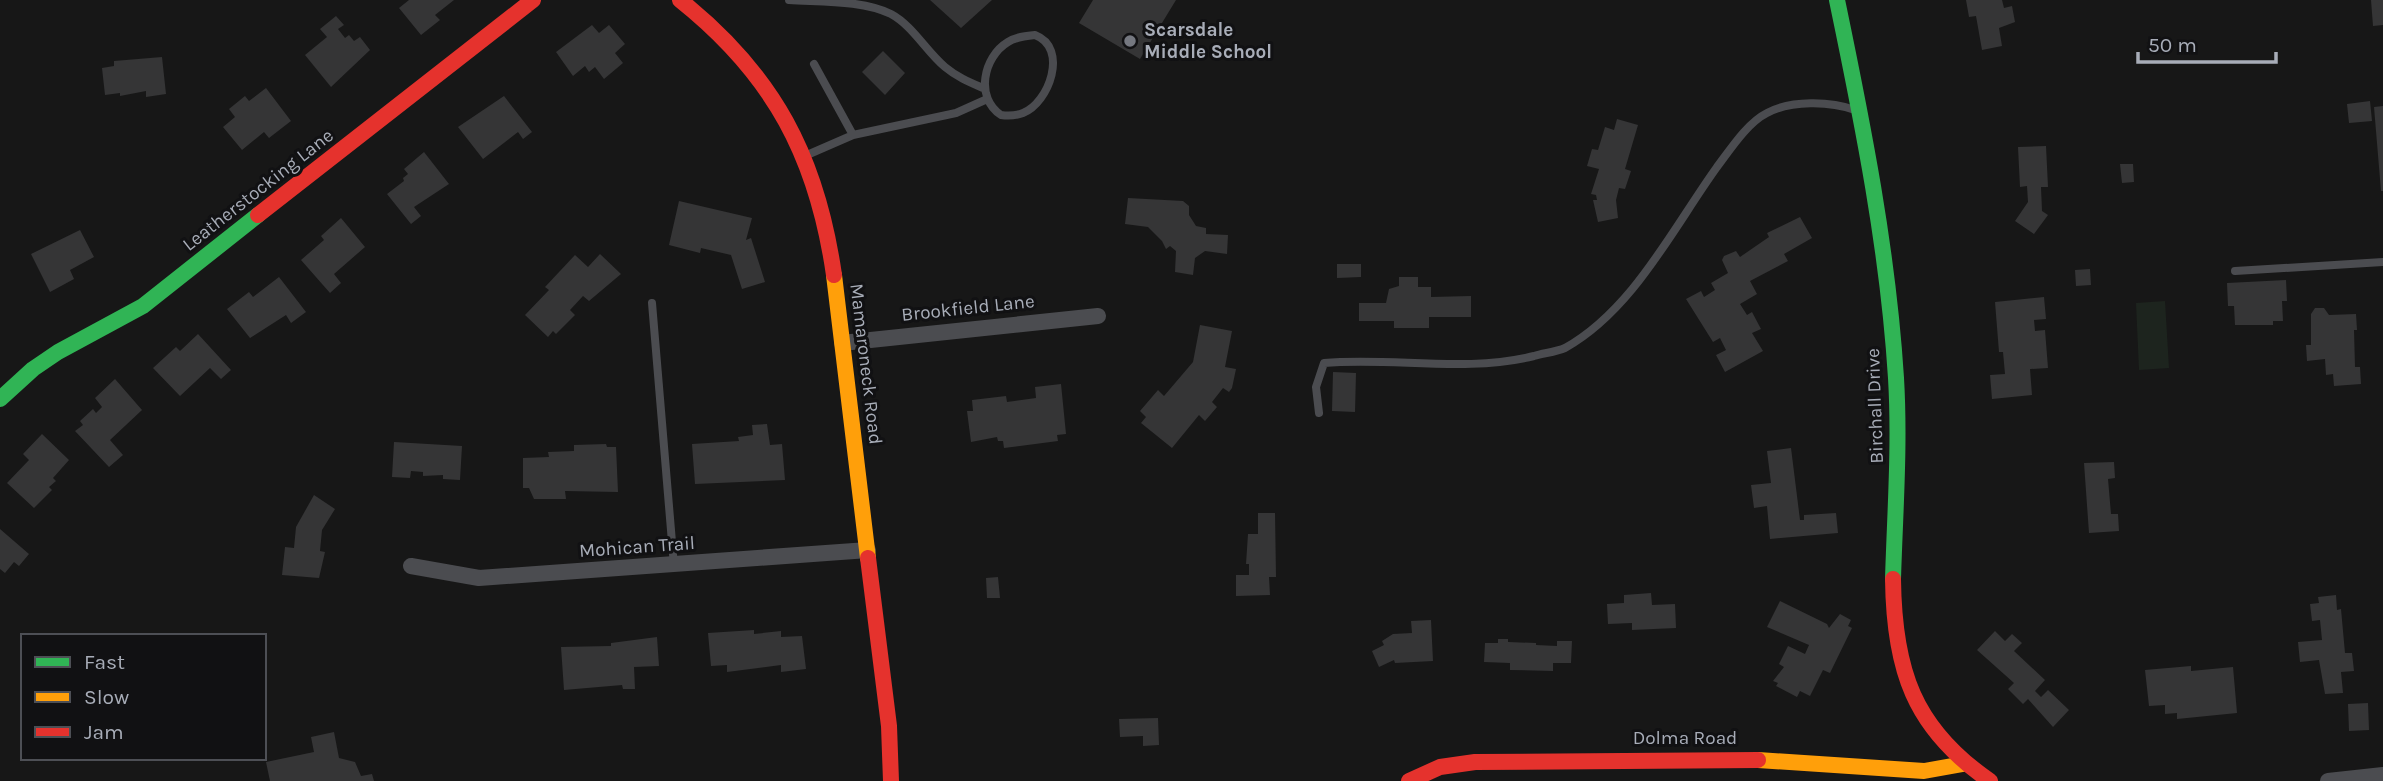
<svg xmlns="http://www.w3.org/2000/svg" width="2383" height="781" viewBox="0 0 2383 781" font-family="Karla,sans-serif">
	<rect width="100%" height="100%" fill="#171717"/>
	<path fill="#1d241e" d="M2165,301L2169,368L2139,370L2136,303Z"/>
	<path fill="#353536" d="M409,0H454L435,15L440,20L421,35L399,8Z
		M930,0H992L961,28Z
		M1093,0H1176L1140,59L1079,23Z
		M1966,0H2002L2004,8L2012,6L2015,22L1999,28L2002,46L1982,50L1976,16L1969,17Z
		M2371,0H2383V25L2373,26Z
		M336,16L344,25L338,29L345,38L349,35L354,41L360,37L370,50L331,87L305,55L327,37L320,29Z
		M592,25L599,33L609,25L625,44L615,53L623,63L604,79L595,67L589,72L585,66L573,76L556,52Z
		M883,51L905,73L885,95L862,72Z
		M162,57L166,94L146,97V91L120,96V93L105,95L102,68L114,66V61Z
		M266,88L291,121L269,138L264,132L242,150L223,127L235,117L229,109L245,96L249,101Z
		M504,96L532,132L523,139L518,132L483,159L458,127Z
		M2370,101L2372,121L2349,123L2347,104Z
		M2383,106V191H2381L2374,107Z
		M1617,119L1638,125L1625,169L1631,171L1625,189L1619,188L1616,200L1618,218L1598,222L1593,200H1597L1596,195L1591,194L1599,169L1587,166L1592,149L1598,150L1605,127L1614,130Z
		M2046,146L2048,187H2041L2042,211L2048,215L2034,234L2015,221L2028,202L2027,186L2020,187L2018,147Z
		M424,152L449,184L414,207L421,216L411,224L387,194L404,181L403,178L408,174L404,169Z
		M2120,164H2133L2134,182L2122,183Z
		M1128,198L1183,201L1189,206V215L1196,226L1206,228V234L1228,235L1227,254L1205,251L1195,258L1193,275L1175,272L1176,251L1170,246L1166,249L1162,241L1148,227L1125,224Z
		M679,201L752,218L746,240L751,238L765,282L742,289L731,255L701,248L700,253L669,245Z
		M1800,217L1812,238L1784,254L1788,261L1750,281L1757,294L1740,304L1747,315L1752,312L1761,329L1752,333L1763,351L1725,372L1716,355L1726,350L1720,338L1713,342L1686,299L1701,291L1704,297L1715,290L1711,283L1728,273L1722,260L1724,256L1736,251L1740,257L1769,237L1767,233Z
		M341,218L365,247L334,274L341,283L330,293L301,260L324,240L321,236Z
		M80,230L94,257L70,270L74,279L50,292L31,254Z
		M600,254L621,274L589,301L583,296L570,310L575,315L556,334L553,331L548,337L525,315L549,290L545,287L575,255L588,267Z
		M1337,264H1361V277L1337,278Z
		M2090,269L2091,285L2076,286L2075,270Z
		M279,277L306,312L291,323L286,315L250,338L227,309L249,292L253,297Z
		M1399,277H1418V287H1431V297L1471,296V317H1429V328H1394V321H1359V303H1386L1389,289L1399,286Z
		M2286,280L2287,301H2282L2283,321H2273V325H2235L2234,306H2228L2227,283Z
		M2044,297L2046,319L2034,320L2035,331L2045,330L2048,368L2030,369L2032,395L1992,399L1990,375L2005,374L2003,352H1999L1995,302Z
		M2315,308H2324L2329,315L2356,314L2357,330H2354L2355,367H2360L2361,384L2334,386L2333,374L2326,375L2325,359L2307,361L2306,345H2311V314Z
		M1200,325L1232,331L1225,367L1236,369L1232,388L1229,392L1223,388L1212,402L1217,407L1205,421L1199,415L1172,448L1141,423L1146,417L1140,411L1158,390L1164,396L1193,362Z
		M198,334L231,370L221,379L210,368L180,396L153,368L176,347L180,351Z
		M1333,372L1356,373L1355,412L1332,411Z
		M115,379L142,410L110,440L123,455L109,467L75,431L83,425L80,421L93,409L96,413L102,407L95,398Z
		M1061,384L1066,434L1057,435L1058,441L1004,448L1003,441H998L997,437L971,442L967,411H973L972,400L1006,396L1007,402L1036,398L1035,387Z
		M767,424L770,445L782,444L785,480L695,484L692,444L739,441L738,437L753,435L752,425Z
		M42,434L69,460L53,478L56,481L49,487L52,490L34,508L7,483L29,460L23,454Z
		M394,442L462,446L460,480L443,479V475L423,476V472L411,471L410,478L392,477Z
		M606,444L607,447H616L618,492L565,491L566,499H534L529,488H523V458L549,457L548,452L574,451V445Z
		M1791,448L1800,520H1804V515L1836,513L1838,533L1770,539L1767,506L1754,508L1751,485L1771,483L1767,451Z
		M2114,462L2115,478L2108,479L2111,514H2118L2119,531L2089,533L2084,463Z
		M314,495L335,509L322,530L320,551L325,552L319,578L282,575L285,547L294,548L296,527Z
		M1258,513H1275L1276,577H1269L1270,595L1236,596V575H1249V564H1246L1248,534H1258Z
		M0,529L29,554L19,566L14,562L5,573L0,569Z
		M998,577L1000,598H987L986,578Z
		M1651,593L1652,605L1675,604L1676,628L1632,630V623L1608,624L1607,604L1624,603V595Z
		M2336,595L2337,610L2341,609L2345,653H2352L2354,671L2341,672L2343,693L2325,694L2319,660L2300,662L2298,642L2322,640L2320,620L2312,621L2310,604L2319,603L2318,597Z
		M1780,601L1827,624L1829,628L1840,614L1851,620L1848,626L1852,628L1830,673L1823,670L1810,696L1800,691L1797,697L1776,686L1778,683L1773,681L1784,667L1779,664L1788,646L1805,654L1809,645L1767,627Z
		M1431,620L1433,661L1395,663L1394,660L1379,667L1372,651L1384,645L1382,641L1393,634L1412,633L1411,621Z
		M754,630V634L781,631V637L802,636L806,669L781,672V665L727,672V665L711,666L708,633Z
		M1995,631L2005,641L2012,634L2022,643L2014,651L2045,680L2035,691L2041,697L2048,690L2069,710L2053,727L2028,699L2023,704L2008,689L2014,683L1977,650Z
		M657,637L659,666L634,667L635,689H623L622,685L564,690L561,647L611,646V643Z
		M1498,639H1508V642L1536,643V645L1557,646V641H1572L1571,663H1553V671L1510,670V663L1484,662L1485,643H1498Z
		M2191,666V671L2233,667L2237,713L2177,719V713L2165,714V705L2149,706L2145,670Z
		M2368,703L2369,730L2349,731L2348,704Z
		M1158,718L1159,745L1143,746V736L1120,737L1119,719Z
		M334,732L339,758L355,762L361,776L372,774L374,781H270L266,762L314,752L311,737Z"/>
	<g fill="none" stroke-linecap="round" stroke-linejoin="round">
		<path stroke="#4b4c50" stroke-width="8" d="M789,0C821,2 863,0 891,14C913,26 926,51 945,67C957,77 969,82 983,88
			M1035,35C1069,48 1049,103 1023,113C1015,116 1008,116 1001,115C975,98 983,57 1008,42C1016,37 1025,36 1035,35Z
			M814,64L853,135
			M807,155L853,135L956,113L985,100
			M2235,271L2383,262
			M652,303L674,566
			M1319,413L1316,387L1324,363C1393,357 1465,373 1534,356C1544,353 1556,352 1565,348C1633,310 1673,228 1717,167C1730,150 1747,123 1767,113C1791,100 1830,101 1855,110"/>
		<path stroke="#4b4c50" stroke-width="16" d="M842,343L1098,316
			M411,566L479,578L868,550
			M2328,781L2383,775"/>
		<path stroke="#30b455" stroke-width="16" d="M1837,0C1863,125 1888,250 1896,378C1900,445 1895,512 1893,579
			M0,399L33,369L58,352L143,306L258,215"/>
		<path stroke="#ff9f0a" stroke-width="16" d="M834,275L868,558
			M1758,760L1924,771L1963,764"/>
		<path stroke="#e5322d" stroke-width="16" d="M680,0C774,75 817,157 834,275
			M258,215L533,0
			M868,558L889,726L891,781
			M1893,579C1894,669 1913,728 1990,781
			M1409,781L1440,767L1475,762L1758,760"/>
	</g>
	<circle fill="#757880" stroke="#111113" stroke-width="2.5" cx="1130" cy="41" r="7"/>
	<g text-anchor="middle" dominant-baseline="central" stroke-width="6" stroke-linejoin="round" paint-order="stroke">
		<g font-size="19" font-weight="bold" fill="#a8adb8" stroke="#111113" text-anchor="start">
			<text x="1144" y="30">Scarsdale<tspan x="1144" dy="22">Middle School</tspan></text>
		</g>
		<g font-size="19" fill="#a8adb8" stroke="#111113">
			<text transform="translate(258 190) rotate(-38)">Leatherstocking Lane</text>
			<text transform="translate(968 308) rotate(-6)">Brookfield Lane</text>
			<text transform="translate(866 364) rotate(83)">Mamaroneck Road</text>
			<text transform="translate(1875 406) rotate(-92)">Birchall Drive</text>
			<text transform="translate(637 547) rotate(-4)">Mohican Trail</text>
			<text x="1685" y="738">Dolma Road</text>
		</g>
	</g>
	<rect x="21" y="634" width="245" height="126" fill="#111113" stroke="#4d4f55" stroke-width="2"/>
	<rect x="35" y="657" width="35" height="10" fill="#30b455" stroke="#4d4f55" stroke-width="2"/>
	<text x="84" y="669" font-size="21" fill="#a8adb8">Fast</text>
	<rect x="35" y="692" width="35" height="10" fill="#ff9f0a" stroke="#4d4f55" stroke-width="2"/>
	<text x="84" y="704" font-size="21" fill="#a8adb8">Slow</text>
	<rect x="35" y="727" width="35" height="10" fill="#e5322d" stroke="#4d4f55" stroke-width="2"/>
	<text x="84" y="739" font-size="21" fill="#a8adb8">Jam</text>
	<path d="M2138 52v10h138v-10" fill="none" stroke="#a8adb8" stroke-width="3.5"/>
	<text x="2148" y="52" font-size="21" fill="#a8adb8" stroke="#111113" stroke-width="5" paint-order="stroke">50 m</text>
</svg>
